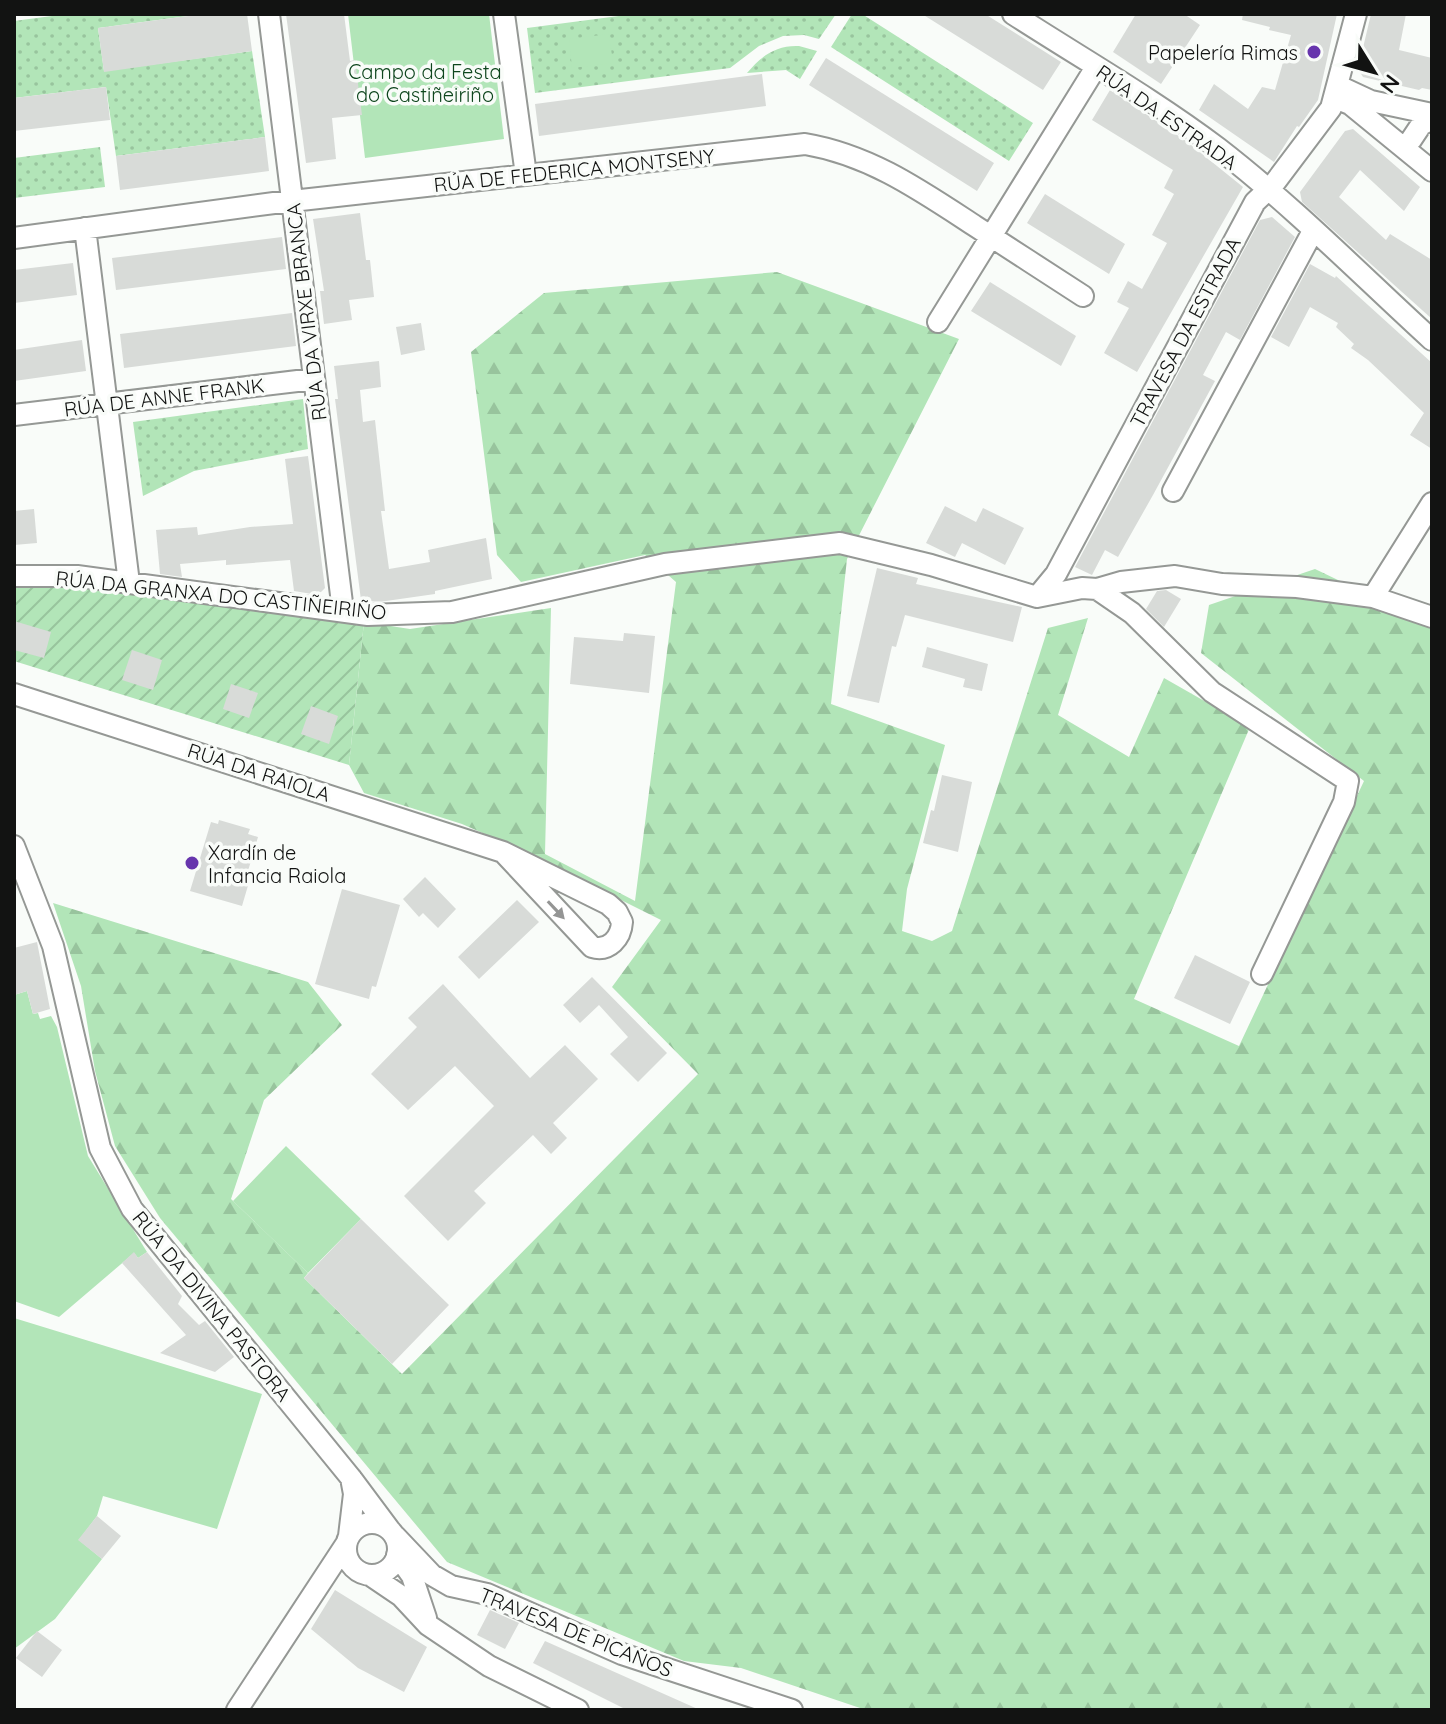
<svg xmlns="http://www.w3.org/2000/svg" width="1446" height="1724" viewBox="0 0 1446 1724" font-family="Quicksand,sans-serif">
	<defs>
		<pattern id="grass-dots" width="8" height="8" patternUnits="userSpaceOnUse" patternTransform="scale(2)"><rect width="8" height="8" fill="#b2e5b8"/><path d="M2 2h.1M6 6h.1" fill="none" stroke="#98c49d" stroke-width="1.8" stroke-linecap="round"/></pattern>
		<pattern id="forest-firs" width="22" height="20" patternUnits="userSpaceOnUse" patternTransform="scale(2)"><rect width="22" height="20" fill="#b2e5b8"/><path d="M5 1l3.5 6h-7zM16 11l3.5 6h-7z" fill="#98c49d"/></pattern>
		<pattern id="garden-furrows" width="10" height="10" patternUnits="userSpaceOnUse" patternTransform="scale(2)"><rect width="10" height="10" fill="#b2e5b8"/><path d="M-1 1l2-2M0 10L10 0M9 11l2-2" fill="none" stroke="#98c49d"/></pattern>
	</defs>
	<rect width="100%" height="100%" fill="#f9fcf9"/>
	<path fill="url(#grass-dots)" d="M67,14H203L98,28L104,71L252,51L265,137L116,156L106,87L14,98V21Z
		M634,14H836L819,39L804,35L783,36L759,46L730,68L535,93L527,28Z
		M852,14H862L1033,123L1009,161L831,47Z
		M799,46L817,51L800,79L786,70L747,73C761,56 776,45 799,46Z
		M100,147L105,187L14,198V158Z
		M303,399L308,449L194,471L143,496L133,422Z"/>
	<path fill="url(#forest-firs)" d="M777,272L959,339L847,559L831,704L945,745L907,889L902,931L932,941L952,931L1048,628L1088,618L1058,715L1129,757L1164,678L1250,727L1134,999L1239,1046L1364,781L1201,653L1209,605L1315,569L1432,625V1710H866L741,1668L684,1661L447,1562L160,1218L115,1146L95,1071L81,986L53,903L308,982L342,1025L264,1100L231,1199L308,1273L304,1278L402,1374L698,1074L612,987L661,920L517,848L462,824L364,793L349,765L364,622L410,629L551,608L545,854L635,901L676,582L645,555L521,582L497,555L471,352L544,293Z"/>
	<path fill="#b2e5b8" d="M348,14H489L504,139L365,158Z
		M609,34L613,63L572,68L569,39Z
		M27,991L33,1014L38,1013L40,1019L51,1016L57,1027L88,1156L147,1252L138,1258L134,1253L59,1317L14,1301V995Z
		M286,1146L361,1219L308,1273L233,1201Z
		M14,1318L262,1394L217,1529L103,1496L97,1516L79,1540L102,1559L55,1619L14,1649Z"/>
	<path fill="url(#garden-furrows)" d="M14,583L78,584L364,622L349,765L14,661Z"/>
	<path fill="#d8dbd8" d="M203,14H247L252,51L104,72L98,28Z
		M286,14H344L350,61L355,60L362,115L332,118L336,159L306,163Z
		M922,14H985L1061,62L1043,90Z
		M1136,14H1184L1200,25L1161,84L1113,52Z
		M1243,14H1337L1318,100L1299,127L1297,126L1274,162L1199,110L1214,84L1248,109L1262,87L1275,90L1291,35L1269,30L1270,27L1242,20Z
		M1371,14H1406L1399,50L1432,58V90L1422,88L1419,90L1363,77L1358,69Z
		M826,58L994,163L977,191L809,85Z
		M762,74L766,106L539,136L535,104Z
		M106,87L110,120L14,131V98Z
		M1110,90L1186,141L1243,187L1137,372L1104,353L1129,308L1117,302L1128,281L1142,289L1167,243L1152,235L1174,194L1164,188L1173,170L1092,120Z
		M1353,129L1420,187L1404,211L1360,170L1339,197L1386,240L1390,234L1432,260V319L1302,202L1300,192L1345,131Z
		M265,137L269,171L120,190L116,156Z
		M1045,194L1125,244L1109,274L1027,223Z
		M360,213L366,260H370L374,297L349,300L352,320L324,324L320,291H324L313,219Z
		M1272,217L1295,237L1240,340L1226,332L1203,375L1215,381L1153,495L1118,557L1105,550L1092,575L1075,567L1260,220Z
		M282,237L286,269L116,290L112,258Z
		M73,263L77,295L14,303V270Z
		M1310,264L1335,278L1336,276L1432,363V449L1410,435L1424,413L1368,360L1351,348L1354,344L1336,327L1338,323L1310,307L1289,347L1271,337Z
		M990,282L1076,336L1061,366L971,311Z
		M292,313L296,346L124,368L120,334Z
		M421,323L425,350L401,355L396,327Z
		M82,340L86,371L14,381V350Z
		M379,361L381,387L360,390L363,422L375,420L385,511H381L389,569L430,562L428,550L486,538L492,579L435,591V594L379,602L361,600L335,399H338L334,366Z
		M308,456L325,588L318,595L294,591L290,560L226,565V560L180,564L182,577L160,574L156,530L197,527L198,535L250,527L293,524L285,459Z
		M945,506L976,522L983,508L1024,528L1005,565L962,543L955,557L926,543Z
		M34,509L37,543L14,545V511Z
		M877,568L918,578L916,584L1022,607L1013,642L905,615L896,647L892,646L879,703L847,696Z
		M1166,590L1181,599L1164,627L1146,609L1157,591Z
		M14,621L51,632L44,658L14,650Z
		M624,633L655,636L649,693L570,684L574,637L623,641Z
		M927,647L988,664L982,691L963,687L965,679L922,667Z
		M132,650L162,660L153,690L122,680Z
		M231,684L258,693L249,718L223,709Z
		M311,706L338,716L329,744L301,734Z
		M942,775L972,782L958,852L923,843L931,810L934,811Z
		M219,820L250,829L248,834L258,837L248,871L252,872L242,906L190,891L211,822L218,824Z
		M425,877L456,909L438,928L423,913L419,917L403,899Z
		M342,889L400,905L376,987L372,986L369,999L315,984Z
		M517,900L539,922L479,979L458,957Z
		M37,942L50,1009L33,1014L27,991L14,995V948Z
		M1195,955L1250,982L1230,1024L1174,998Z
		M592,977L667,1053L638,1082L610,1054L628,1037L599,1005L580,1023L563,1005Z
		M443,984L530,1078L565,1045L598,1079L553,1123L567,1138L551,1154L533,1135L474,1191L486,1203L448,1241L404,1196L494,1106L455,1066L408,1110L371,1074L417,1027L408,1018Z
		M361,1219L449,1305L392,1364L304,1278Z
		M134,1252L138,1258L147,1252L182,1296L178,1304L199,1325L205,1321L234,1357L215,1372L160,1353L186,1335L122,1263Z
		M97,1516L121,1536L102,1559L78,1540Z
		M335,1590L427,1647L404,1692L358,1668L311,1629Z
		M490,1610L519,1623L505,1649L477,1635Z
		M37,1631L62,1650L42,1677L16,1658Z
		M545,1641L700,1710H627L533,1663Z"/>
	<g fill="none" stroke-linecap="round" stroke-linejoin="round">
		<defs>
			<path id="minor" d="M269,14L343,611
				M504,14L526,175
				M1013,14C1081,58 1153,99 1218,148C1293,206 1362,276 1432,340
				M1341,87L1371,101L1432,114
				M1335,98L1350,104L1432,171
				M1411,140L1421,125L1432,119
				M85,228L129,583
				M14,238L274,203L805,144C870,155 920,190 975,226C1011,249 1047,273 1083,296
				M938,322L1096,67
				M14,415L314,379
				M1173,491L1313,231
				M14,576H77L368,615L452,612L665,564L840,543L931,565L1037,597L1082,588L1097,589L1121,582L1175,576L1222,584L1297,587L1373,597L1432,617
				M1097,589L1132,613L1212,692L1348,781L1344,802L1262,974
				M1037,597L1056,574L1255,202L1273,185L1331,108L1356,14
				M1373,597L1432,503
				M14,694L503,852L608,904L617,912L622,922C621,938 609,952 592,947L503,852
				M14,846L53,946L100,1148L132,1209L351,1478L389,1529
				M346 1549a26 26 0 1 1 52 0a26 26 0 1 1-52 0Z
				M349,1536L354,1494L351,1478
				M395,1536L432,1575L451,1586L487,1594L622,1654L792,1710
				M397,1555L412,1576L426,1618
				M370,1575L401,1596L428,1625L489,1666L578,1710
				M237,1710L346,1544"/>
		</defs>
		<use href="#minor" stroke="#959895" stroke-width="24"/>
		<use href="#minor" stroke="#fff" stroke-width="20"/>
	</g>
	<defs><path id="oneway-solid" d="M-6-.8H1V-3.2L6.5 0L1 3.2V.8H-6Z" transform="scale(2)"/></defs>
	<use fill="#949594" href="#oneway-solid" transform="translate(556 910) rotate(47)"/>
	<g fill="#6735ad" stroke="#f9fcf9" stroke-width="3">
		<circle cx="1314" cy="52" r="8"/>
		<circle cx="192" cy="863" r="8"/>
	</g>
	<g text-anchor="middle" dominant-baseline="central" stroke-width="7" stroke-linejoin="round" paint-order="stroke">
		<g font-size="20" fill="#121312" stroke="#f9fcf9" text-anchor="end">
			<text x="1298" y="52">Papelería Rimas</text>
			<text x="208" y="852" text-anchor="start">Xardín de<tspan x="208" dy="23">Infancia Raiola</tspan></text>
		</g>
		<g font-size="20" fill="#0e461d" stroke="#f9fcf9">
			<text x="425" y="71">Campo da Festa<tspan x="425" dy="23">do Castiñeiriño</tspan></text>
		</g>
		<g font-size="20" fill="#121312" stroke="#f9fcf9">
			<text transform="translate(1167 117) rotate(35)">RÚA DA ESTRADA</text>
			<text transform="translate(574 170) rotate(-6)">RÚA DE FEDERICA MONTSENY</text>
			<text transform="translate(306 312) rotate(-97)">RÚA DA VIRXE BRANCA</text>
			<text transform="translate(1185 332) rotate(-62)">TRAVESA DA ESTRADA</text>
			<text transform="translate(164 397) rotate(-7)">RÚA DE ANNE FRANK</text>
			<text transform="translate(221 595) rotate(6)">RÚA DA GRANXA DO CASTIÑEIRIÑO</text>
			<text transform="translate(259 772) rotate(18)">RÚA DA RAIOLA</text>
			<text transform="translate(212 1306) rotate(51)">RÚA DA DIVINA PASTORA</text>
			<text transform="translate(576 1632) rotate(22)">TRAVESA DE PICAÑOS</text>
		</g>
	</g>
	<rect width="1446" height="1724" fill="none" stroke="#121312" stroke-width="32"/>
	<g transform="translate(1374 72) rotate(127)" stroke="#f9fcf9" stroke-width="6" paint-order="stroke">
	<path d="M0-6L14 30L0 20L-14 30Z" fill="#121312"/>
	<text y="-12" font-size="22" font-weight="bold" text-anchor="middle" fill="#121312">N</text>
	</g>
</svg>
